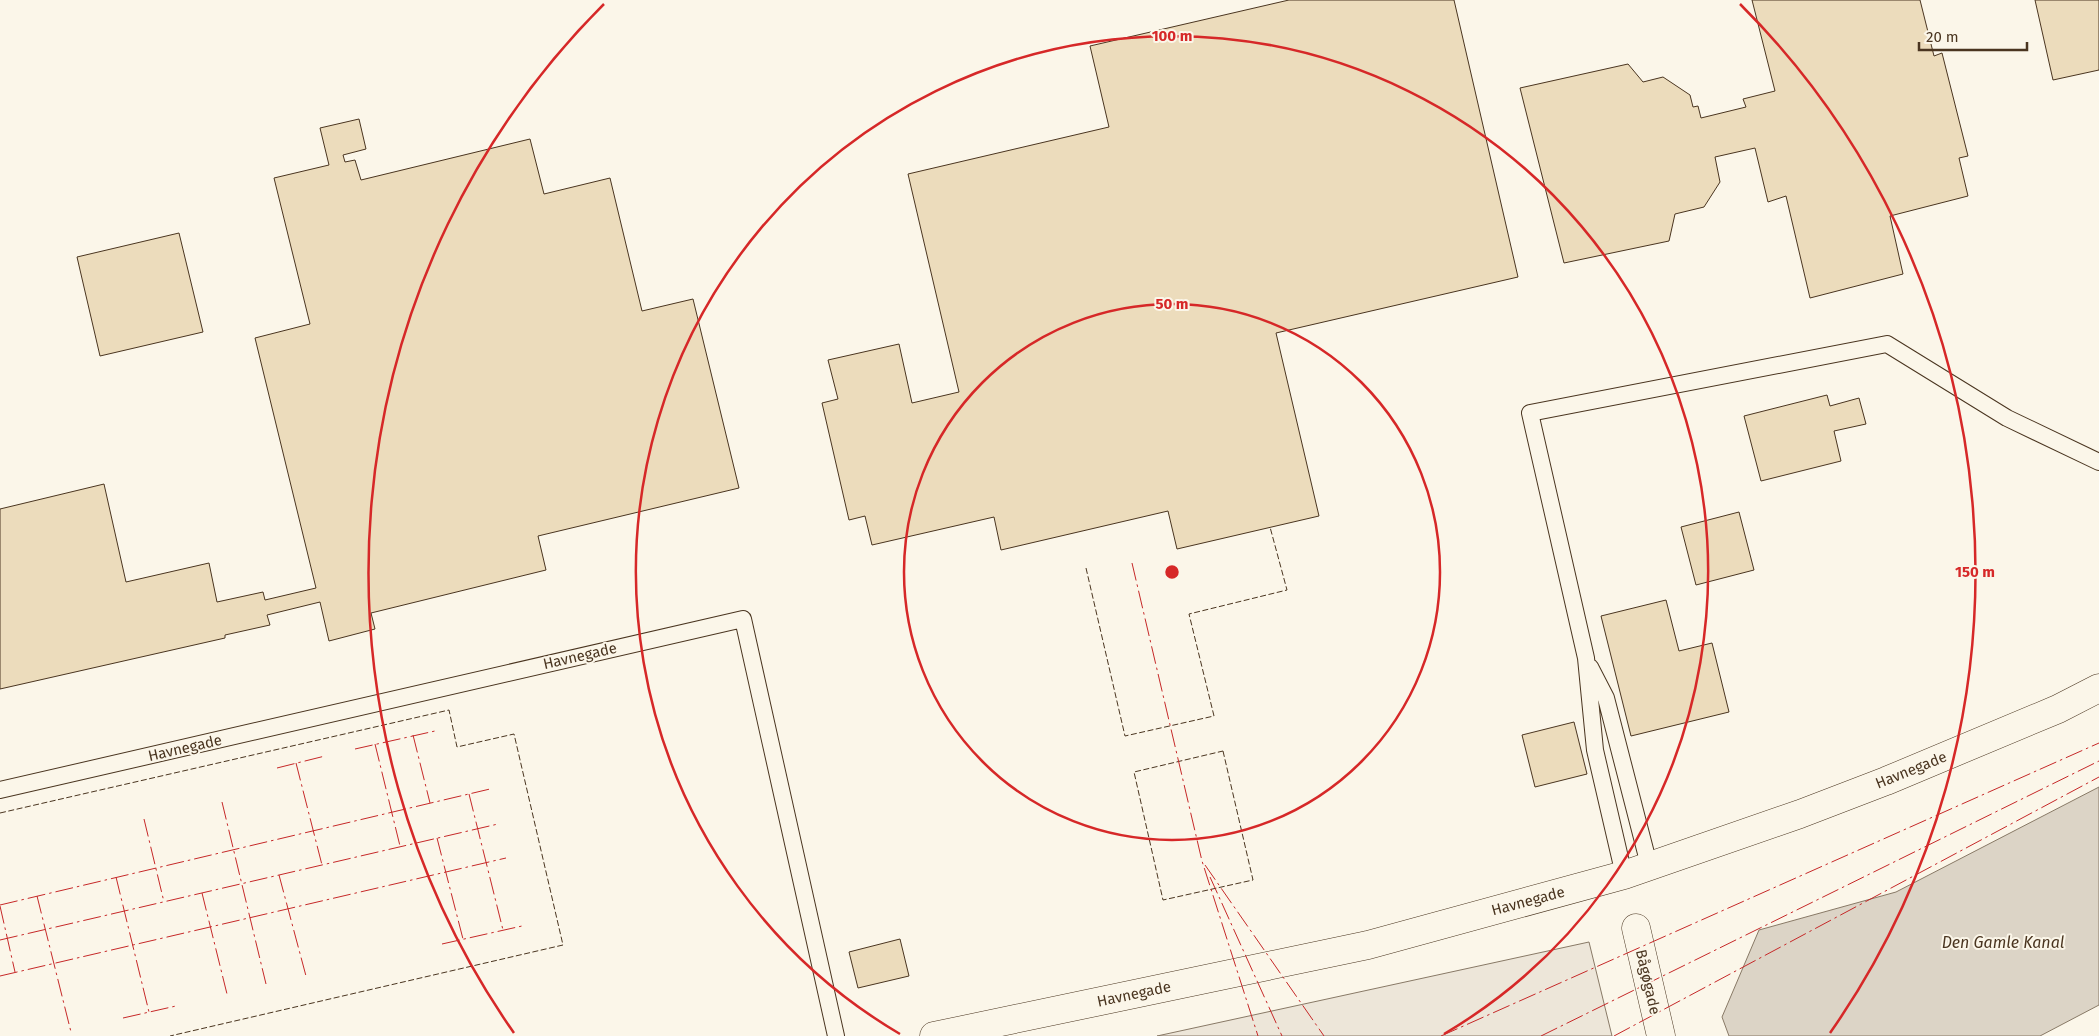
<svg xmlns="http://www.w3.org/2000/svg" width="2099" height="1036" viewBox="0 0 2099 1036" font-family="'Fira Sans',sans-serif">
	<rect width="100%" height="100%" fill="#fbf6e9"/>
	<path fill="#ede6d9" stroke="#887966" d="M1589,942L1612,1036H1157Z"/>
	<path fill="#dcd4c6" stroke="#887966" d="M2099,787V1005L2040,1036H1729L1722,1017L1759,930L1896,892Z"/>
	<path fill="#ecdcbc" stroke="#4a3520" d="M1289,0H1454L1518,277L1276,333L1319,516L1177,549L1168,511L1001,550L994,517L872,545L865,516L849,520L822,403L838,399L828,360L899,344L912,403L959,392L908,174L1109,127L1090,46Z
		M1752,0H1920L1934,56L1942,53L1968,156L1959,158L1968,196L1890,216L1903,274L1810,298L1786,196L1768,202L1755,148L1715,157L1720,182L1704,207L1675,214L1669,241L1564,263L1520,88L1628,64L1643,82L1663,77L1690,95L1693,107L1698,106L1701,118L1746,107L1743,99L1775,91Z
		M2035,0H2099V70L2053,80Z
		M359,119L366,149L343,155L345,162L355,160L361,180L530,139L544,194L610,178L642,311L693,299L739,488L538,536L546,570L371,613L375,629L329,641L320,602L267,615L270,625L225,635V638L0,689V509L104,484L126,582L209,563L217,602L263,592L265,600L316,588L255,338L310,324L274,178L329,165L320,128Z
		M179,233L203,332L100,356L77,257Z
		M1827,395L1830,406L1859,398L1866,424L1834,431L1841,461L1761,481L1744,416Z
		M1739,512L1754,570L1696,585L1681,527Z
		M1666,600L1679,651L1712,643L1729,712L1631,736L1601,616Z
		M1574,722L1587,774L1535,787L1522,735Z
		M900,939L909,976L858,988L849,952Z"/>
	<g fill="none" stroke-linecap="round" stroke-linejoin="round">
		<defs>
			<path id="lane" d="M1590,667L1606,698L1649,865
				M0,790L743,619L836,1036
				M1624,875L1595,750L1586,658L1530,413L1887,344L2007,418L2099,462"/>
			<path id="street" d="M1636,928L1661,1036"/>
			<path id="secondary" d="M934,1036L1368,945L1624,875L1800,814L1886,781L2058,709L2099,688"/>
		</defs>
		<use href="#lane" stroke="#4a3520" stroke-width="18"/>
		<use href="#street" stroke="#4a3520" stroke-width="29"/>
		<use href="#secondary" stroke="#4a3520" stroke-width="29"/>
		<use href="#lane" stroke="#fbf6e9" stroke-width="16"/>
		<use href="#street" stroke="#fbf6e9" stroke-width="28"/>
		<use href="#secondary" stroke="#fbf6e9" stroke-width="28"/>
		<path stroke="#4a3520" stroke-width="1" stroke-dasharray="6 2.5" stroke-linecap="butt" d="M1086,568L1125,736L1214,716L1189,614L1287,590L1270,527
			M1223,751L1253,880L1163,900L1134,772Z
			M0,813L449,710L457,747L514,734L563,945L170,1036"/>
		<path stroke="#c62828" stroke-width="1" stroke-dasharray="18 4 2.5 4" stroke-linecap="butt" d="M1132,563L1202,861L1258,1036
			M413,735L430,803
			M375,744L400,846
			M355,749L435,731
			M296,763L322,865
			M277,768L325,756
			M469,794L503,930
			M222,802L266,984
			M144,819L164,902
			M437,838L463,939
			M1205,865L1324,1036
			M279,875L306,976
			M116,877L149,1012
			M1210,877L1282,1036
			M202,893L227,994
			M37,896L71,1032
			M0,905L490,789
			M0,906L15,972
			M0,940L498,824
			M442,944L522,926
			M0,976L506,858
			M123,1018L176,1006
			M1441,1036L2099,743
			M1541,1036L2099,761
			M1614,1036L2099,777"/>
	</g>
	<g fill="none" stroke="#d62828" stroke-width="2.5">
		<circle cx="1172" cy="572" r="268"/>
		<path d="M900 1034A536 536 0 1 1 1444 1034"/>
		<path d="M514 1033A803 803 0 0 1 604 4M1740 4A803 803 0 0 1 1830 1033"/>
	</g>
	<g text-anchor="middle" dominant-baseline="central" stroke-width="4" stroke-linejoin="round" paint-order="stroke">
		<g font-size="15" fill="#4a3520" stroke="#fbf6e9">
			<text transform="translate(580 656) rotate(-13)">Havnegade</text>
			<text transform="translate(185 748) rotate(-13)">Havnegade</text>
			<text transform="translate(1911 770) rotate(-22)">Havnegade</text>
			<text transform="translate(1528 901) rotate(-15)">Havnegade</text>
			<text transform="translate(1648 982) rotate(77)">Bågøgade</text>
			<text transform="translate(1134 994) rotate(-12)">Havnegade</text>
		</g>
		<g font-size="16" font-style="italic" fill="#4a3520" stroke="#fbf6e9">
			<text x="2003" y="942">Den Gamle Kanal</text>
		</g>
	</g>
	<circle cx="1172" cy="572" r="8" fill="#d62828" stroke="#fbf6e9" stroke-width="2.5"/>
	<g font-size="15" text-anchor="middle" font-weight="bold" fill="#d62828" stroke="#fbf6e9" stroke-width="4" stroke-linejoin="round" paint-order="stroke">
		<text x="1172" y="41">100 m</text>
		<text x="1172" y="309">50 m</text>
		<text x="1975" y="577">150 m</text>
	</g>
	<path d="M1919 42v8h108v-8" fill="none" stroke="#4a3520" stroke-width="2.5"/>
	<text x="1926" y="42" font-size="15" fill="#4a3520" stroke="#fbf6e9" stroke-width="4" paint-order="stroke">20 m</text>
</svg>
